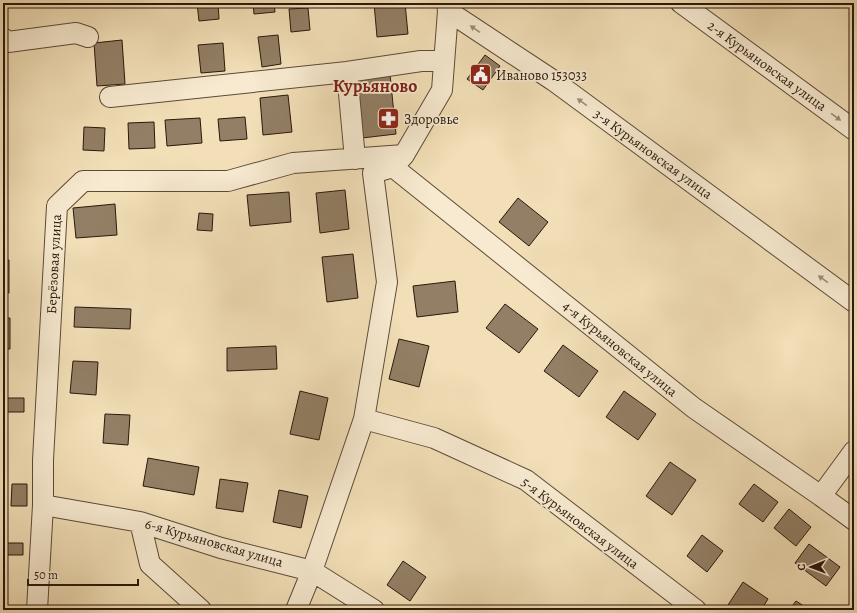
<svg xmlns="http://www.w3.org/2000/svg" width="857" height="613" viewBox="0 0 857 613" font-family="Alegreya,serif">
	<rect width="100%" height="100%" fill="#f2dfb7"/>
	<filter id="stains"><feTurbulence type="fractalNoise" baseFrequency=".005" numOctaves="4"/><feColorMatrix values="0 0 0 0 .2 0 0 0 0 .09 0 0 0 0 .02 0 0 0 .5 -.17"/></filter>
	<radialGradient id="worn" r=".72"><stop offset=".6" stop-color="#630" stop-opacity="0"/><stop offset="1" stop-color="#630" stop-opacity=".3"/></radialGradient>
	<path fill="#927f65" stroke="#2a180c" d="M197,3H218L219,19L199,21Z
		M253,3H274L275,12L254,14Z
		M374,3H405L408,34L377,37Z
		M308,8L310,30L291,32L289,9Z
		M278,35L281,64L262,67L258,37Z
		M122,40L125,84L97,86L94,43Z
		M223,43L225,71L201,73L198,45Z
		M485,55L500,66L483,90L467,79Z
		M390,74L396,134L362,138L355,78Z
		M288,95L292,132L263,135L260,98Z
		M245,117L247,139L220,141L218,119Z
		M200,118L202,143L167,146L165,120Z
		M154,122L155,148L129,149L128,123Z
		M84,127L105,128L104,151L83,150Z
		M345,190L349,229L320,233L316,193Z
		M289,192L291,222L250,226L247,195Z
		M518,198L548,222L529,246L499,222Z
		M115,204L117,235L76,238L73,208Z
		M199,213L213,214L212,231L197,230Z
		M353,254L358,298L327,302L322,257Z
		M3,260H9V293H3Z
		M455,281L458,312L417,317L413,286Z
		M505,304L538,329L519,353L486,328Z
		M75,307L131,309L130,329L74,327Z
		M3,318H10V349H3Z
		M399,339L429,346L419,387L389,379Z
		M563,345L598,371L579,397L544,371Z
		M276,346L277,369L227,371V348Z
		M73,361L98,362L96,395L70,393Z
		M300,391L328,398L319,440L290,434Z
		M624,391L656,414L638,440L606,417Z
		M3,398H24V412H3Z
		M105,414L130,415L128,445L103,443Z
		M148,458L199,467L194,495L143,486Z
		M670,462L696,480L672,515L646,496Z
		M220,479L248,483L243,512L216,508Z
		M12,484H27V506H11Z
		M754,484L778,502L763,522L739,504Z
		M279,490L308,496L301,528L273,522Z
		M789,509L811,527L796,546L774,528Z
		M702,535L723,551L707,572L687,556Z
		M3,543H23V555H3Z
		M809,544L840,567L826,586L795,563Z
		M403,561L426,577L410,601L387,585Z
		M743,582L768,599L761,610H736L728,605Z
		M854,597V607L849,604Z
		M796,601L810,610H789Z"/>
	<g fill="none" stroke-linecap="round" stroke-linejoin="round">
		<defs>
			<path id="minor" d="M681,3L854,130
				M448,11L554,81L854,302
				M3,38L8,42L76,33L88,37
				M110,97L347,72
				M355,159L347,72L421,61H444
				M393,167L694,408L821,496L854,520
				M364,419L434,438L526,480L696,610
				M821,496L854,451
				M43,505L140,522L221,548L312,571L374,610
				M140,522L150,564L201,610
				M37,610L43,505V460L57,206L83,181H228L293,163L404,155
				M296,610L312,571L364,419L387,282L373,173L393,167L404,155L442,90L448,11L447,3"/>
		</defs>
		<use href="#minor" stroke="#5c4a37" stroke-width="22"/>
		<use href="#minor" stroke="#f7ead0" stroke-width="20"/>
	</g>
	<defs><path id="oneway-solid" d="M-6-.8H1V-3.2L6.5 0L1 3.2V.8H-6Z"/></defs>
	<g fill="#9b8c78">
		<use href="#oneway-solid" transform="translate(475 29) rotate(-146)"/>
		<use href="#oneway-solid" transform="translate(582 102) rotate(-144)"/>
		<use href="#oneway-solid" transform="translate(836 117) rotate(36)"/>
		<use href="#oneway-solid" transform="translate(823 279) rotate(-144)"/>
	</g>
	<defs>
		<symbol id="civic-square" viewBox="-11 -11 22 22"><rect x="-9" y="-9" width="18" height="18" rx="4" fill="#8f2418" stroke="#f7ead0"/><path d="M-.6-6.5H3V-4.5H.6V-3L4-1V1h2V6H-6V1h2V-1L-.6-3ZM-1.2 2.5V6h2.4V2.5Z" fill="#fff"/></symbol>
		<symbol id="pharmacy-square" viewBox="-11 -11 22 22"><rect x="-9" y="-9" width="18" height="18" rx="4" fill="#8f2418" stroke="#f7ead0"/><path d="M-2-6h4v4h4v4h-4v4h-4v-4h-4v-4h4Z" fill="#fff"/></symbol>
	</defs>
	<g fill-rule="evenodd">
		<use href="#civic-square" x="468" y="62" width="25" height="25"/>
		<use href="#pharmacy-square" x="376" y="106" width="25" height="25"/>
	</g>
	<g text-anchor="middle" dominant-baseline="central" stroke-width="3.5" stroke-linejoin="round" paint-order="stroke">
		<g font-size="14" fill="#2a180c" stroke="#f7ead0">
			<text transform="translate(767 66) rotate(36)">2-я Курьяновская улица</text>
			<text transform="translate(653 154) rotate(36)">3-я Курьяновская улица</text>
			<text transform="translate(54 264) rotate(-87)">Берёзовая улица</text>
			<text transform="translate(620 349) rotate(39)">4-я Курьяновская улица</text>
			<text transform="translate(580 523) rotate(37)">5-я Курьяновская улица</text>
			<text transform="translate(214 543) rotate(16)">6-я Курьяновская улица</text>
		</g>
		<g font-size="14" fill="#2a180c" stroke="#f7ead0" text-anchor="start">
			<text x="496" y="75">Иваново 153033</text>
			<text x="404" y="119">Здоровье</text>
		</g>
		<g font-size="18" font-weight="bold" fill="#7a1f14" stroke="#f7ead0">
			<text x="375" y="86">Курьяново</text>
		</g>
	</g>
	<rect width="857" height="613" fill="none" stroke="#f2dfb7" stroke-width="16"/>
	<rect x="4" y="4" width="849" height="605" fill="none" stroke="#2a180c" stroke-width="2"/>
	<rect x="8" y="8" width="841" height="597" fill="none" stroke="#2a180c"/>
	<g transform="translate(811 567) rotate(269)" stroke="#f7ead0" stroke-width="3" paint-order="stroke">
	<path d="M0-3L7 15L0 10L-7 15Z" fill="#2a180c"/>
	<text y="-6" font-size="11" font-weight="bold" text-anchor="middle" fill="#2a180c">С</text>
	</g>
	<path d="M28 579v6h110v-6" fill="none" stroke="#2a180c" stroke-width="2"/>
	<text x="34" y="579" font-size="12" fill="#2a180c" stroke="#f7ead0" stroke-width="3" paint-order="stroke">50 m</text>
	<rect width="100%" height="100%" filter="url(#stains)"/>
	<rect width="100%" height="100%" fill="url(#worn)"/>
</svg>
